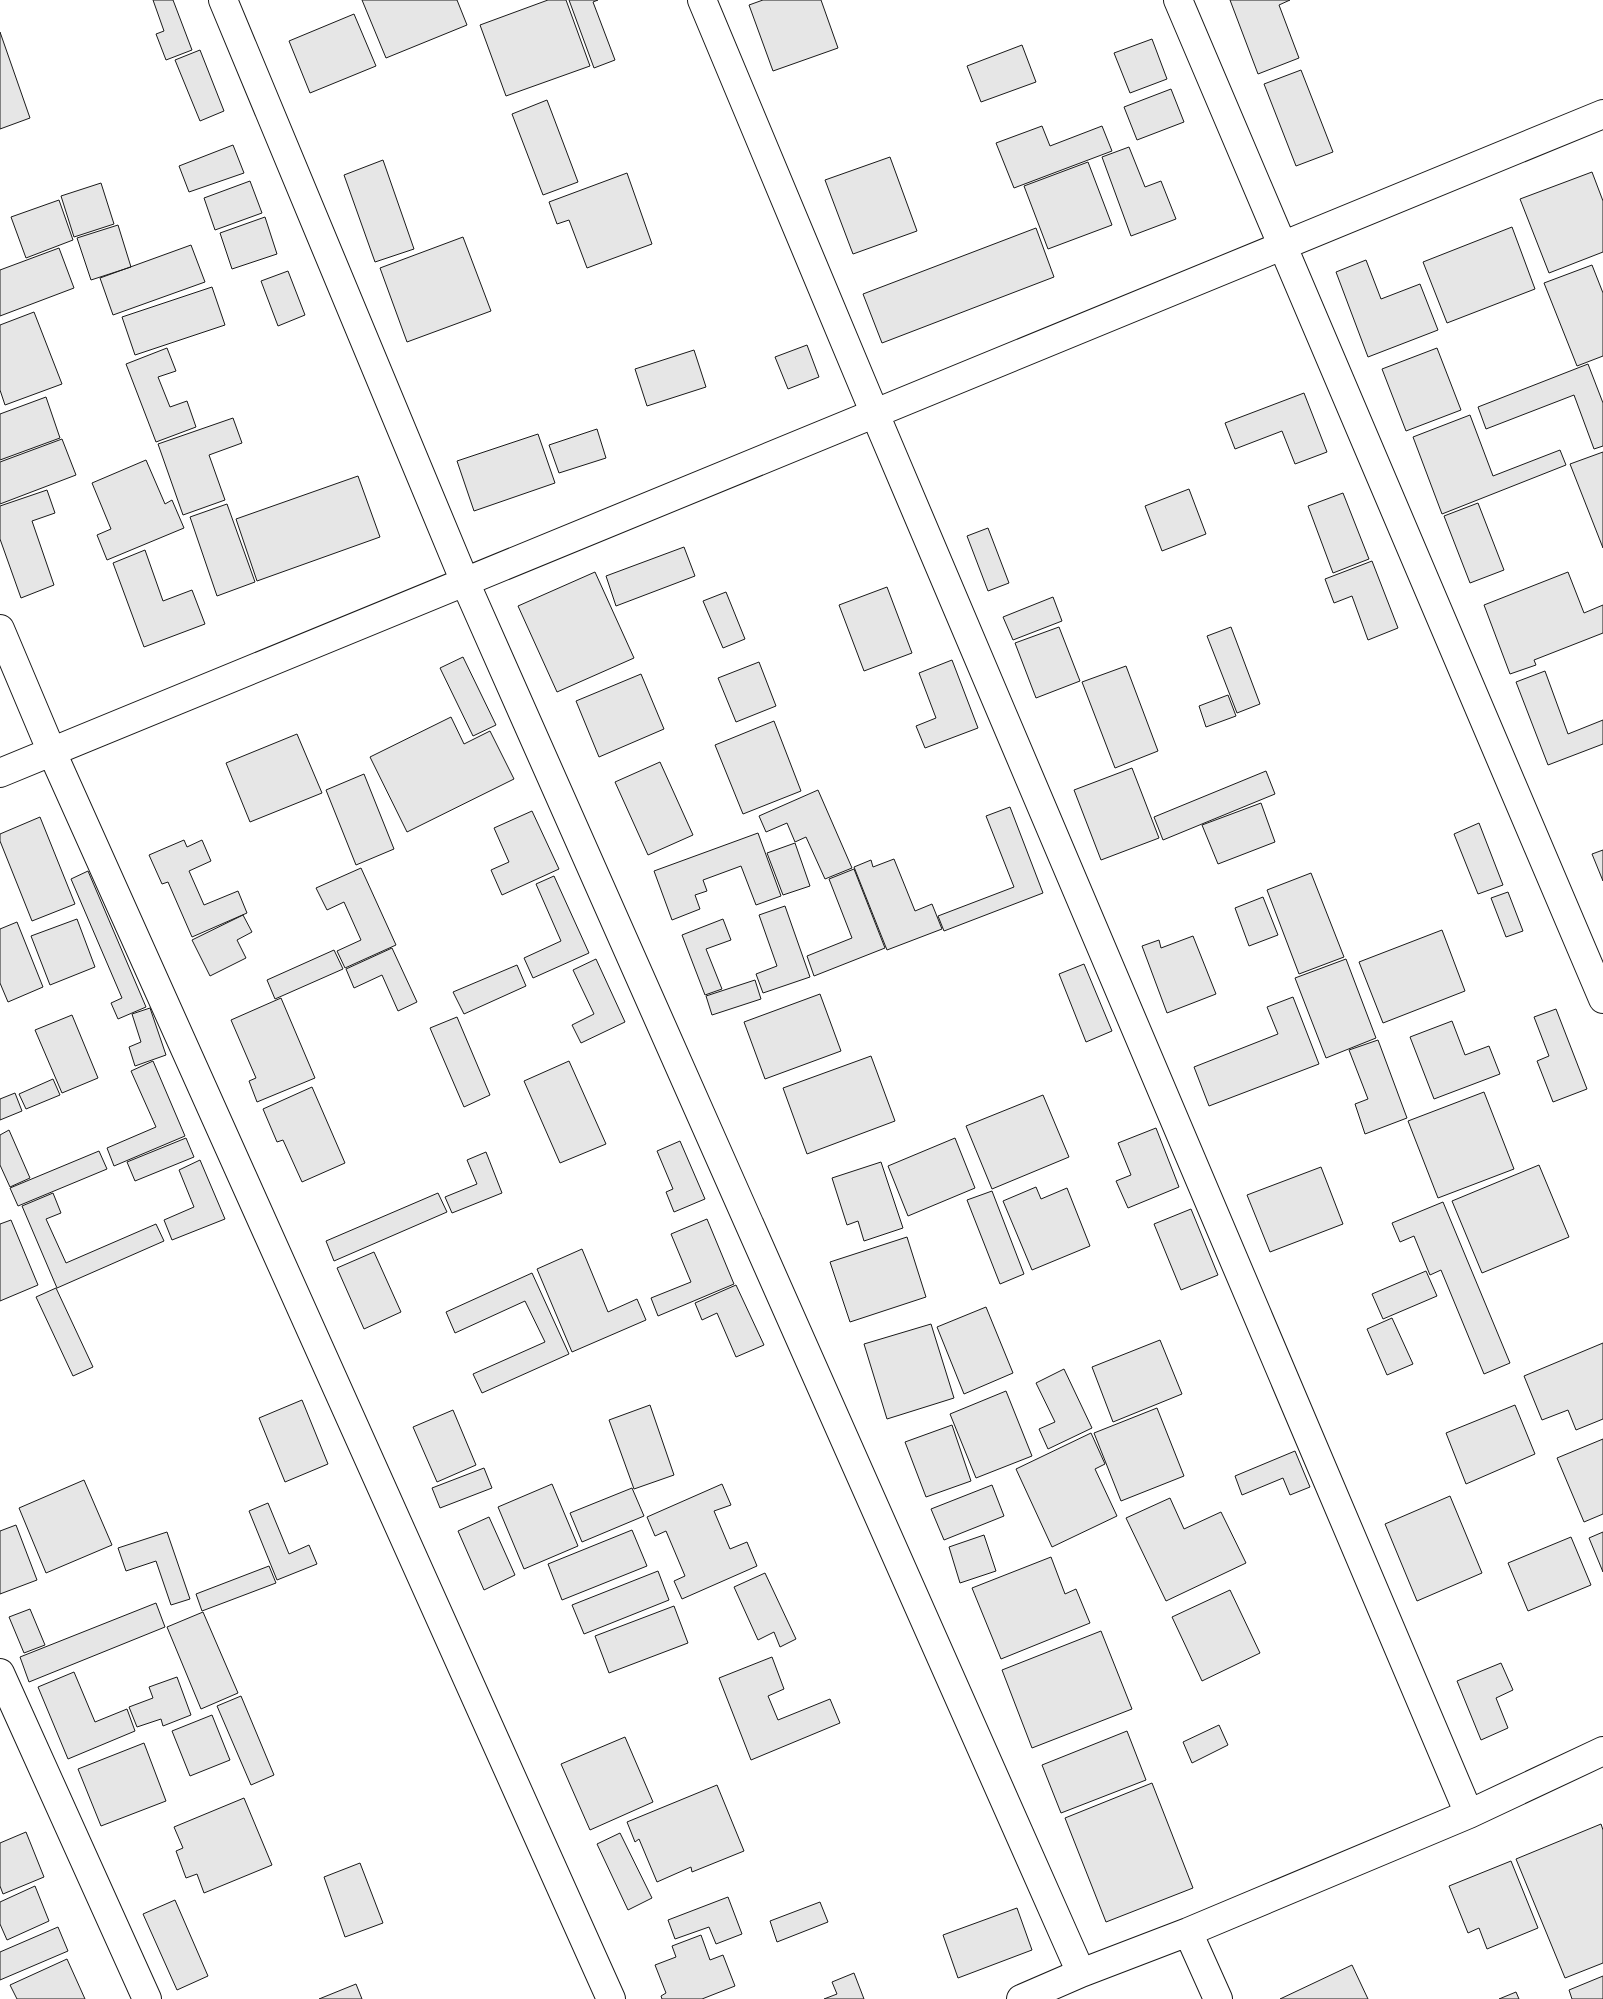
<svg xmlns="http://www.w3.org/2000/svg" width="1603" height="1999" viewBox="0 0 1603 1999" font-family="Arial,sans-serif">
	<rect width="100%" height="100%" fill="#fff"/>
	<path fill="#e6e6e6" stroke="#1a1a1a" d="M153,0H173L192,50L166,60L156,34L164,31Z
		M362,0H457L467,25L386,58Z
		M548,0H566L590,66L506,96L480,25Z
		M569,0H598L593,2L615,60L594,68Z
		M763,0H821L838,48L773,71L749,5Z
		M1230,0H1290L1279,5L1299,58L1258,74Z
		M354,14L376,66L310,93L289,41Z
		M0,32L30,118L0,129Z
		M1152,39L1167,79L1130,93L1114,53Z
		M1022,45L1036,82L981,102L967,66Z
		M200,50L224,111L200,121L175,60Z
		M1301,70L1333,152L1296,166L1264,84Z
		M1171,89L1184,122L1137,140L1124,107Z
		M547,100L578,182L543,195L512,114Z
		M1042,126L1050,146L1102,126L1112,151L1014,188L996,143Z
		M233,145L244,173L189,192L179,166Z
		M1129,147L1145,187L1161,181L1176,219L1131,236L1102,157Z
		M890,157L917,231L853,254L825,180Z
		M383,160L414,249L375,262L344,175Z
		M1088,162L1112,225L1048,249L1024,186Z
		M1592,172L1603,201V252L1549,273L1520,199Z
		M627,173L652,244L587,268L569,220L557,224L549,202Z
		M250,181L262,213L215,230L204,198Z
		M101,183L114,224L74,237L61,196Z
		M59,200L73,240L26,258L11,217Z
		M265,217L277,254L232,269L220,233Z
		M118,225L131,267L91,280L77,238Z
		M1512,227L1535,289L1447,323L1423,262Z
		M1036,228L1054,277L882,343L863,294Z
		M463,237L491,311L407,342L380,268Z
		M191,245L205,282L113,315L100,278Z
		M59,248L74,288L0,316V270Z
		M1366,260L1381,299L1420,284L1438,330L1368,357L1336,272Z
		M1592,265L1603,293V356L1577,366L1544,283Z
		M288,271L305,315L278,326L261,281Z
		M212,287L225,325L135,355L122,317Z
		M34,312L62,384L5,405L0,390V325Z
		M807,345L819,377L788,389L775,357Z
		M167,348L176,371L158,377L170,407L187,401L196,427L156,442L126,364Z
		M1437,348L1461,410L1406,431L1382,369Z
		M694,350L706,387L647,406L635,369Z
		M1588,364L1603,403V446L1594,449L1574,395L1486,429L1478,407Z
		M1304,393L1327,452L1295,464L1282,431L1235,449L1225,423Z
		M46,397L60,438L0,460V414Z
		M1470,415L1493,476L1560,450L1566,465L1442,514L1413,437Z
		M233,418L242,443L209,455L225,500L183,515L158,444Z
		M597,429L606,458L559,473L549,445Z
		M538,434L555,483L474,511L457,461Z
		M62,439L76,475L0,504V462Z
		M1603,452V548L1570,464Z
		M146,460L165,504L172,500L184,528L107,560L97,535L111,529L92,483Z
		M358,476L380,537L257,581L236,519Z
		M1189,489L1206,534L1162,551L1145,506Z
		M47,490L55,513L32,521L54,585L21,598L0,539V506Z
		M1343,493L1369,559L1333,573L1308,506Z
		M1478,503L1504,570L1470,583L1444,516Z
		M227,504L255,582L217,596L190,517Z
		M988,528L1009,583L988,591L967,536Z
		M684,547L695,576L616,606L606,576Z
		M145,550L163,601L192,590L205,624L144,647L113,563Z
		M1372,561L1398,628L1368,640L1352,596L1334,603L1325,579Z
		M595,572L634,658L557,692L518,606Z
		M1568,572L1584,613L1603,605V633L1534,660L1536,665L1510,674L1484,605Z
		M887,587L912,653L864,671L839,605Z
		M726,592L745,639L723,648L703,601Z
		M1053,597L1062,621L1013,640L1003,617Z
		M1059,627L1080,681L1036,698L1015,643Z
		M1231,627L1260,704L1237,713L1207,636Z
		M463,657L496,725L473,736L440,668Z
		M952,660L978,728L925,748L916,726L936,718L919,673Z
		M759,662L776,706L736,722L718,678Z
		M1126,666L1158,751L1115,768L1082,682Z
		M1545,671L1568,734L1603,720V744L1548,765L1516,682Z
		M641,674L664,729L599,757L576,701Z
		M1228,695L1236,716L1206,727L1199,706Z
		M451,717L464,744L490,731L514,779L407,832L370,757Z
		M774,721L801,791L743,814L715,745Z
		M297,734L322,793L250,822L226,763Z
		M660,762L693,835L648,855L615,782Z
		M1132,768L1159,838L1101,860L1074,790Z
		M1266,771L1275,794L1163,840L1154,817Z
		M364,774L394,849L356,865L326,790Z
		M818,790L852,868L825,879L806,837L795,842L787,823L766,832L759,816Z
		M1261,803L1275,842L1218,864L1202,825Z
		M1010,807L1043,893L944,931L938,916L1014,887L986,816Z
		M532,811L559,869L502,895L491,870L509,862L494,828Z
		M40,817L75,904L32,921L0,841V834Z
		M1479,823L1503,885L1478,894L1454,834Z
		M758,833L781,896L756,905L741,866L703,880L707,891L695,895L700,909L672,920L654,871Z
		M184,840L187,847L202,840L211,861L189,871L204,905L238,891L247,913L192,937L168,882L162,884L149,855Z
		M795,843L810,886L783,895L767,853Z
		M1603,850V881L1592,854Z
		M894,859L915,911L932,904L942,929L887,950L854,867L871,860L873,867Z
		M361,868L396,945L345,968L337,951L361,940L344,902L327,910L316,888Z
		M854,869L885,948L814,976L807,956L852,938L829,879Z
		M88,871L146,1007L118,1019L111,1003L122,998L71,879Z
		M1311,873L1344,957L1299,974L1267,890Z
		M554,876L589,953L533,978L524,958L561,941L536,884Z
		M1508,892L1523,931L1506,937L1491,898Z
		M1263,897L1278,935L1249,946L1235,908Z
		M785,906L810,977L763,993L756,974L777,966L759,915Z
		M243,915L252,932L237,940L246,958L210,976L192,940Z
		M77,919L95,967L50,985L31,936Z
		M723,919L731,940L706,949L722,989L705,995L682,935Z
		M17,922L43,987L8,1002L0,983V929Z
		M1442,930L1465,991L1383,1023L1359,962Z
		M1193,936L1216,994L1167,1013L1142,946L1159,940L1161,948Z
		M392,948L417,1002L398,1011L382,975L354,988L346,969Z
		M334,950L343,969L275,999L267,980Z
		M596,959L625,1022L581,1043L572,1025L594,1014L573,970Z
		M1346,959L1376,1038L1326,1058L1295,978Z
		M1084,964L1112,1031L1086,1042L1059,974Z
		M517,965L526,986L464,1014L453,992Z
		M755,980L761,999L712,1015L706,996Z
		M820,994L841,1051L765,1079L744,1022Z
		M1293,997L1319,1064L1209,1106L1194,1067L1278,1034L1267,1007Z
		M281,998L315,1078L257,1102L249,1081L256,1078L231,1020Z
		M150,1008L166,1055L135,1066L129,1047L141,1042L132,1014Z
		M1556,1009L1587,1089L1553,1102L1537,1061L1549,1056L1534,1017Z
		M72,1015L98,1078L62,1093L35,1030Z
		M457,1017L490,1095L464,1107L430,1028Z
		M1452,1021L1465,1055L1489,1046L1500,1074L1434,1099L1410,1037Z
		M1378,1040L1407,1118L1365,1134L1355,1104L1368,1099L1349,1050Z
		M871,1056L895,1121L807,1154L783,1088Z
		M153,1061L185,1136L114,1166L107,1148L156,1127L131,1071Z
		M569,1061L606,1144L560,1163L524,1081Z
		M53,1079L60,1095L26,1109L19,1094Z
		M312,1087L345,1163L302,1182L283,1140L277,1142L263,1109Z
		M1484,1092L1514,1169L1438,1198L1408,1121Z
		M15,1093L22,1111L0,1120V1099Z
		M1043,1095L1069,1157L992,1189L966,1126Z
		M1156,1128L1179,1187L1128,1208L1116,1181L1131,1175L1118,1143Z
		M9,1130L30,1178L10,1187L0,1165V1135Z
		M186,1138L194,1157L135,1181L127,1162Z
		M955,1138L975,1188L908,1216L888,1166Z
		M680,1141L705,1199L674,1212L666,1192L673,1189L657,1151Z
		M99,1151L107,1169L18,1206L10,1188Z
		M486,1152L502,1193L452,1213L445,1197L477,1184L467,1160Z
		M200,1160L225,1219L172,1240L164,1220L194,1207L179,1170Z
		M881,1162L903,1228L864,1241L858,1221L847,1225L832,1178Z
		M1539,1165L1569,1237L1482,1273L1452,1201Z
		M1321,1167L1343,1224L1270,1252L1247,1195Z
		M1036,1187L1041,1199L1067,1188L1090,1246L1032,1270L1003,1201Z
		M992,1191L1024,1274L1000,1284L967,1200Z
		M53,1193L61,1213L46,1219L66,1263L156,1224L164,1241L57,1288L22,1206Z
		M438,1193L447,1212L334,1261L326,1241Z
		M1443,1202L1510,1363L1484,1374L1441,1270L1430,1275L1414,1236L1400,1242L1392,1223Z
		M1191,1209L1218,1275L1181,1290L1154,1224Z
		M707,1219L734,1284L658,1316L651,1298L691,1282L671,1234Z
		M11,1220L38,1285L0,1301V1224Z
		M907,1237L926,1297L850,1322L830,1262Z
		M582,1249L608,1312L637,1299L646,1320L572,1352L537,1269Z
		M374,1252L401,1312L364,1329L337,1268Z
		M1426,1271L1437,1296L1383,1319L1372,1294Z
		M532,1273L569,1354L482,1393L473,1374L545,1342L525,1301L455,1333L446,1312Z
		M736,1285L764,1345L736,1357L717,1313L702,1320L695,1303Z
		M56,1288L93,1367L73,1376L36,1297Z
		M986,1307L1013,1373L964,1394L937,1327Z
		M1392,1318L1413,1364L1387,1375L1367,1329Z
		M931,1324L954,1398L887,1419L864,1344Z
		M1160,1340L1182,1394L1113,1422L1092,1367Z
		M1603,1343V1419L1576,1430L1568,1410L1542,1420L1524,1376Z
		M1064,1369L1092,1428L1048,1449L1039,1429L1055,1422L1036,1383Z
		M1006,1391L1032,1456L976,1478L950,1414Z
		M302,1400L328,1464L285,1482L259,1418Z
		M650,1405L674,1475L634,1489L609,1420Z
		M1515,1405L1535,1454L1466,1484L1446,1433Z
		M1157,1408L1184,1476L1121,1501L1094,1433Z
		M453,1410L476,1465L437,1482L413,1427Z
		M952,1425L971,1481L926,1497L905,1442Z
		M1091,1433L1105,1464L1095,1469L1117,1516L1052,1547L1016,1469Z
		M1603,1439V1514L1584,1522L1557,1458Z
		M1295,1451L1310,1487L1290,1495L1283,1478L1242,1495L1235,1476Z
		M484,1468L492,1488L440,1508L432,1488Z
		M84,1480L112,1545L46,1573L19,1508Z
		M552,1484L578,1546L524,1569L498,1507Z
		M722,1484L731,1505L714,1511L730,1549L747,1542L757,1566L682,1599L674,1581L685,1576L666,1531L655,1536L647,1517Z
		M992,1485L1004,1516L944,1540L931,1509Z
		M632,1488L644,1516L582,1542L570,1513Z
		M1450,1496L1482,1573L1417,1601L1385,1524Z
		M1170,1498L1184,1529L1221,1512L1246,1563L1166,1601L1126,1518Z
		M268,1503L289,1554L309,1545L317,1564L277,1580L249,1511Z
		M489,1517L515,1575L484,1590L458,1531Z
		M16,1525L37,1580L0,1594V1531Z
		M632,1530L647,1566L562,1600L548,1564Z
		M167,1532L190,1599L171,1605L156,1561L126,1571L118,1548Z
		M1603,1532V1572L1589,1538Z
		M984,1535L996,1571L960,1583L949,1547Z
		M1571,1537L1591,1585L1528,1611L1508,1563Z
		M1051,1557L1065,1594L1076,1589L1090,1623L1001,1659L972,1588Z
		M269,1566L276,1583L202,1611L196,1594Z
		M658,1571L669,1600L584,1634L572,1605Z
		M765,1573L796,1639L780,1647L774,1632L758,1640L734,1587Z
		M1230,1590L1260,1653L1202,1681L1172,1617Z
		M156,1603L165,1627L29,1682L20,1657Z
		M674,1606L688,1643L609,1673L595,1636Z
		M30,1609L45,1645L24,1653L9,1617Z
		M203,1612L238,1693L201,1709L167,1627Z
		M1101,1631L1132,1709L1032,1748L1002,1670Z
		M772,1657L784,1689L768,1696L778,1720L830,1699L840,1723L751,1760L719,1678Z
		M1501,1663L1513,1690L1496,1698L1508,1728L1481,1740L1457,1681Z
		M74,1672L95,1722L127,1709L135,1731L68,1759L38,1687Z
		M177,1677L191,1715L163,1726L161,1719L137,1727L129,1707L153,1698L149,1687Z
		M241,1696L274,1775L251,1785L217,1706Z
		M212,1715L230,1760L190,1776L172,1731Z
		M1219,1725L1228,1745L1192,1763L1183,1742Z
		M1127,1731L1146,1780L1061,1813L1042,1765Z
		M625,1737L653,1802L590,1830L561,1764Z
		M144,1743L166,1801L101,1826L78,1769Z
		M1152,1783L1193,1888L1106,1922L1065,1818Z
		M717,1785L744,1851L692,1872L691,1867L657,1882L639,1839L635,1842L627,1822Z
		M244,1798L272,1865L204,1893L197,1874L186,1878L176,1851L183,1848L174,1827Z
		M1601,1824L1603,1830V1963L1565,1978L1516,1859Z
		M26,1832L44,1877L3,1894L0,1886V1843Z
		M620,1833L652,1898L628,1910L597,1844Z
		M1511,1861L1538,1928L1487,1949L1479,1928L1468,1933L1449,1886Z
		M360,1863L383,1923L345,1937L324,1877Z
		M35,1886L49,1921L7,1940L0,1924V1902Z
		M728,1897L742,1934L716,1944L709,1927L675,1939L668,1920Z
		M175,1900L208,1976L177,1990L143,1914Z
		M820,1902L828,1922L777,1942L770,1921Z
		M1017,1908L1032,1950L958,1978L943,1935Z
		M58,1927L68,1951L0,1980V1952Z
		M701,1935L710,1960L723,1955L735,1986L702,1999H662L661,1996L666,1993L655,1965L676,1957L672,1946Z
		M67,1959L85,1999H17L10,1985Z
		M1352,1965L1368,1999H1280Z
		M854,1973L864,1999H824L837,1994L832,1982Z
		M1603,1976V1999H1572L1569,1990Z
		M356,1984L362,1999H319Z
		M1516,1992L1519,1999H1499Z"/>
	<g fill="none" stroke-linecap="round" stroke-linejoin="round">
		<defs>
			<path id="street" d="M223,0L465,582L1081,1973
				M702,0L875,414L1469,1814
				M1178,0L1603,999
				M0,629L51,750L611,1999
				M0,773L1603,114
				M0,1673L147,1999
				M1188,1932L1218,1999
				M1021,1999L1081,1973L1188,1932L1469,1814L1603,1751"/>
		</defs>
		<use href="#street" stroke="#1a1a1a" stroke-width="30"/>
		<use href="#street" stroke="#fff" stroke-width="28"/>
	</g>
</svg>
